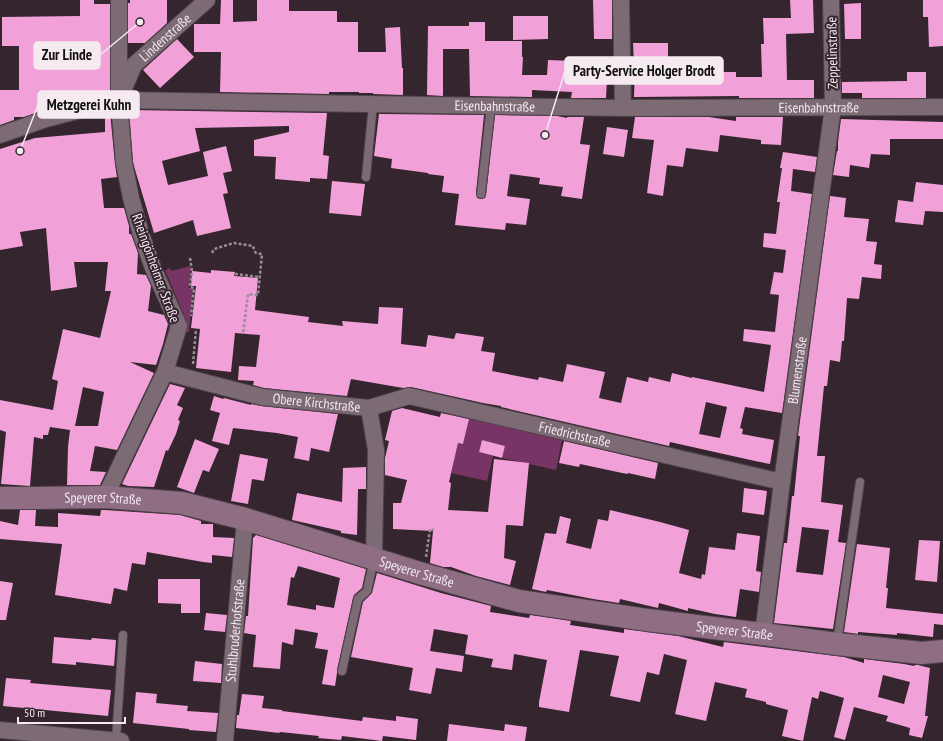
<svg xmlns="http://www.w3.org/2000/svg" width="943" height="741" viewBox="0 0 943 741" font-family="'PT Sans Narrow',sans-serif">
	<rect width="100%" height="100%" fill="#34252f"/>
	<path fill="#783465" d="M190,266L191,270L189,288H193L189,332H184V315L165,270L170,268L171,271Z
		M469,416L563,436L556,470L502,458L505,446L482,440L479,452L493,456L487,481L451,473L458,443L463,444Z"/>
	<path fill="#f2a1d8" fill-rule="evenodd" d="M80,0H94V4H110V93L44,110L24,117H14V120L0,125V90H19V46H2V17L80,16Z
		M130,0H167V23L145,43H128V3H130Z
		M221,0H233V22L257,21V0H289V11H337V22H358V52H386L385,28L400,27L402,68H403V95L373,94V93H359V92H329V94L220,92L221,52H194V24H220Z
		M593,0H612V39H594Z
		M790,0H813L814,33L786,34L787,80H814V98H739V96L634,97L635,64H634L633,43H668V76H700V58H719V72H736V77H762L761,44H764L763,18H791Z
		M923,0H943V46L929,47L928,17H923Z
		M861,3V39H845L844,4Z
		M513,16H548V39L513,40Z
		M469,22H485V41H522V57H523L522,75H547L548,60L573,61V59L595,60L594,79L607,80L606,98H571L572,92L532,90V97L470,96L469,49H443V96L427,95L428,26H469Z
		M177,39L194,57L160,88L143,70Z
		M907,72H926V98H862V93H842V82L907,81Z
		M129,110L327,113L323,155L329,156L327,179L310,178V182L275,179L276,157L254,156V140L289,132V126L195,128L200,151L162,161L168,185L208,176L203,152L226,146L232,171L223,173L228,193L223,194L231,228L197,236L193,220L154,233L136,173L133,162Z
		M110,112L115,164L117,177L101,179L104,208H124L129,226V234H131L138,253L137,274L146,275L151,286L148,311L164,315L168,324L163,344L156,365L130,362L154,373L117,450L95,446L90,471L106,472L100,485H67L68,447L70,430L50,427L48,435H43V439L34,437L30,486L1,484L6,432L0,430V400L53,410L58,381L52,379L63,329L100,338L111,291H105L108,262H74L77,287L51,291L46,228L20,232L23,246L0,250V149L35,138L105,132V117H93ZM83,387L104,392L98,426H75Z
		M379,114L484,115L476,193L477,198L481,199L485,198L486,195L495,115L557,116L567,118V117H584L580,144L590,145L582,199L561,196L563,187L539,184L540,178L510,174L507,196L530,199L526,225L506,223L505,230L455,225L459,194L442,192L444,176L428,174V173L391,168L392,159L374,156Z
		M635,117H709L736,121V117H783L781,145L761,144V140L720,135L718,152L686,148L683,167L667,165L663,196L647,193L654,140L632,138Z
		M841,119L943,122V139H890V155L871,154L869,168L850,165L849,177L833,175L837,151H838V142Z
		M607,127L628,130L624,157L603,154Z
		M783,152L817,157L815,172L793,169L791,191L812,194L782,413L745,407L740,428L743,429L742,434L774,440L770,464L755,461L670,442L669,446L501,407V406L483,403L411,387L403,388L351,379L347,396L264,388L253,385L254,381L238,380L239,366L256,367L260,335L235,333L231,372L196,368L200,329L191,328L196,286H191L192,271L211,273V270L235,272L234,276L258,278L255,310L309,317L308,322L343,326L342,321L378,324L379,307L403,308L401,344L426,347L428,335L454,339L456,333L484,337L481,351L495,353L492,371L538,380L539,377L563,382L567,364L605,372L599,398L621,403L627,377L648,382L649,377L670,382L672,373L692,378V377L764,392L771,345L743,341L744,329L775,332L779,295L770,294L774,272L783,273L786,250L763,247L764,233L776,234L780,202H777L782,168H780ZM706,402L727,407L720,438L699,434Z
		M332,181L365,184L361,216L329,213Z
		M916,182L943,185V212L925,211L923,225L895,222L898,200L913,202Z
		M830,196L846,198L844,217L869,219L866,241L877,242L874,264L882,265L881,279L862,277L859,299L847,298L844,341H842L840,362L830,360L827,386H824L817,456H825L821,502L843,505L838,542L846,543L833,629L774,623L784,543H787L792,496H794L800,436H798ZM802,527L829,530L823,575L796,572Z
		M170,384L185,388L177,405L183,408L178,420L180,421L176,434L168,451L166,450L154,487L128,486L122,484Z
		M214,396L223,399L224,398L251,405V404L261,406L338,414L329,452L311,448L309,461L294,458L298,437L277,433L233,428L229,445L212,441L220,413L210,410Z
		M402,408L440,417L441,413L469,419L463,444L458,443L449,482L451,483L448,510L488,512L494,459L529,463L523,526L506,525L504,558L516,561L510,585L476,576L451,567H443L430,563L433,531L393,529V503H401L407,480L385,475V458L389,441L385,440L392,411Z
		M195,439L219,449L209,472L203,470L194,493L177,487Z
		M482,440L505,446L502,458L479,452Z
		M564,441L658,463L655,479L628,473L627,474L580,464L579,467L559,463Z
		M240,454L268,459L264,481L252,479L248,504L231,501Z
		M366,467V489H358L357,535L341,533V531L292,520L297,493L342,502L343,468Z
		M744,488L767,491L764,515L742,512Z
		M20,510H36L35,526L58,527V513L100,516L101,510H105L180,515L201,521V524H213V537L234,538L232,557L212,555V563L203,562L147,552L145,565L132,563L127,591L114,588L111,604L55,595L62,544L0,539V521L18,525Z
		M610,510L660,522L689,530L679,573L701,579L702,574L705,575L709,547L735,550L737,533L760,536L756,571L761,572L759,592L740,589L736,617L715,614L688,608V611L659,603L658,608L620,599L619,603L593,599L547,590L546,592L532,589L545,533L556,534L560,516L571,519L566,543L591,549L598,519L608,521Z
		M256,535L366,569L362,588L354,595L353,598L337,670V673L335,686L322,684L328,650L315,648L318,633L295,629L293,645L282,642L280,669L253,667L256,635L244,633L246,616H248L253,538ZM298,566L340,578L334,608L316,605V610L287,605L291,577L294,578Z
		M919,540L940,541L937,582L915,580Z
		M857,544L890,548L886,588H888L886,608L943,614V625L934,624L933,637L897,633V635L858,632V634L844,632Z
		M377,573L441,593L491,606L490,612L529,618L530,615L571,621L570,625L624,633V629L678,636L723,647L724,642L844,657L864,663V659L904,664L914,666L915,665H918L930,668L925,716H928L922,738L909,735L910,728L886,721L888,716L854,707L845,740L834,737L844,698L820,691L818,699L812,697L803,741L782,736L788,710L766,704V702L745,697L747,689L715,682L706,721L675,714L687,660L664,654L659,675L647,672L640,702L610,696L619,656L580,650L569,712L539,707V702L547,660L514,654L512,670L491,667L493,659L465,654L468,635L434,629L430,651L464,656L462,672L436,668L431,694L409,690L413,668L351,657L363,602L372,593ZM883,675L910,682L904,704L878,697Z
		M158,579H200V613H181V604L158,603Z
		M0,581L13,583L6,620H0Z
		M206,613L227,615L225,632L204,630Z
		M54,637L91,640L92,638L116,640L114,666L76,662V665L52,663Z
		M195,661L222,664L221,683L193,681Z
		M6,678L31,680L30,683L111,690L108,716L3,706Z
		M136,692L157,694L156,703L188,706L187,711L218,713L216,732L189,730V729L133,723Z
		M242,694L264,696L262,708L282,710V711L362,721L363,717L396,721V716L418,719L416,740L383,736L382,741L342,736L341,740L318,738L319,736L280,732L279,733L236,728L237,715H239Z
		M449,724L504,731L505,724L527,727L525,741H447Z"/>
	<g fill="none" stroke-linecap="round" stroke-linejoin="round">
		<defs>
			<path id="lane" d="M366,177L373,104
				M481,194L491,106
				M837,643L860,482
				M342,671L358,599L367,591L374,559
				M116,740L123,635"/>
			<g id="street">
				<path d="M621,0L623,108"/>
				<path id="s1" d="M122,93L134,65L207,0"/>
				<path id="s2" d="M0,135L46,119L119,100L623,108L943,107"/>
				<path id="s3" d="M165,372L262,397L369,408L376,450L374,559"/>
				<path id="s4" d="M369,408L409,396L782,482"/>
				<path d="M105,497L165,372L179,326L153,268L141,234L131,198L124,163L119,100V0"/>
				<path id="s5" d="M763,634L782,482L833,107L831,0"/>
				<path d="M0,730L121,741"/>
				<path id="s6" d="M225,741L245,519"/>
			</g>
			<g id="secondary">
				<path id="s7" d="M0,498H33L105,497L182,503L245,519L423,574L519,601L647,620L763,634L837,644L922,653L943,651"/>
			</g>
		</defs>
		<use href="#lane" stroke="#4f434b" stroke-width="10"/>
		<use href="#street" stroke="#4f434b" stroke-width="18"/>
		<use href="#secondary" stroke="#4f434b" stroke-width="24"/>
		<path stroke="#998d95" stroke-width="2.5" stroke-dasharray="3 2" stroke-linecap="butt" d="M212,253L214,249L234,243L253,246L254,250L256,253L262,254L258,295L248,294L243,334
			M190,258L192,271L190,287L194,288L191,316
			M235,274L260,277
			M193,364L196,329
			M426,557L430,529L434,530"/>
		<use href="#lane" stroke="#7c6a75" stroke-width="8"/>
		<use href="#street" stroke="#7c6a75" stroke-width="16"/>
		<use href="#secondary" stroke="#8f6e83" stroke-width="22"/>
	</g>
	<g text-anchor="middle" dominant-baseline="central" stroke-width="4" stroke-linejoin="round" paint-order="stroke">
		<g font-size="14" fill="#f4eaf0" stroke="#34252f">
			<text stroke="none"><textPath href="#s1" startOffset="72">Lindenstraße</textPath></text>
			<text transform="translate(832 53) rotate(-91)">Zeppelinstraße</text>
			<text stroke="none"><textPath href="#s2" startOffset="500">Eisenbahnstraße</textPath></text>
			<text stroke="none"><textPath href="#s2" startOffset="824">Eisenbahnstraße</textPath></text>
			<text transform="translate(156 268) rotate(70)">Rheingönheimer Straße</text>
			<text stroke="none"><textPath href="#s5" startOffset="266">Blumenstraße</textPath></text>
			<text stroke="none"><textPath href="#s3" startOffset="155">Obere Kirchstraße</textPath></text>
			<text stroke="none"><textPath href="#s4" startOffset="212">Friedrichstraße</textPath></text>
			<text stroke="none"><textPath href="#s7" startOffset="103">Speyerer Straße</textPath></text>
			<text stroke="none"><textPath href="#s7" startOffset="427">Speyerer Straße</textPath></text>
			<text stroke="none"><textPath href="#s6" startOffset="111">Stuhlbruderhofstraße</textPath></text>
			<text stroke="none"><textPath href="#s7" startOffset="751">Speyerer Straße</textPath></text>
		</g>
	</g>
	<path fill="none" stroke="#f4eaf0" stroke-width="1.5" d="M140 22L100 55M545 135L565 71M20 151L38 105"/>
	<g fill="#f4eaf0" stroke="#34252f" stroke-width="1.5">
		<circle cx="140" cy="22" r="4"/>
		<circle cx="545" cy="135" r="4"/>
		<circle cx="20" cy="151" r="4"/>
	</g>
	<g fill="#f4eaf0" stroke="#f4eaf0" stroke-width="1.5">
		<rect x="34" y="42" width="66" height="27" rx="4"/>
		<rect x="565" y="57" width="158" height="27" rx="4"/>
		<rect x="38" y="91" width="101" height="27" rx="4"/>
	</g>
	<g font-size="15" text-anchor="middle" font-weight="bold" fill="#111">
		<text x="67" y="60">Zur Linde</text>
		<text x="644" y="76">Party-Service Holger Brodt</text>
		<text x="89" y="110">Metzgerei Kuhn</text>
	</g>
	<path d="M18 717v6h107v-6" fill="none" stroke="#f4eaf0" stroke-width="2"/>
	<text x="24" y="717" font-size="12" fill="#f4eaf0" stroke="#34252f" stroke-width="3" paint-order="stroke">50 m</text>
</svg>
